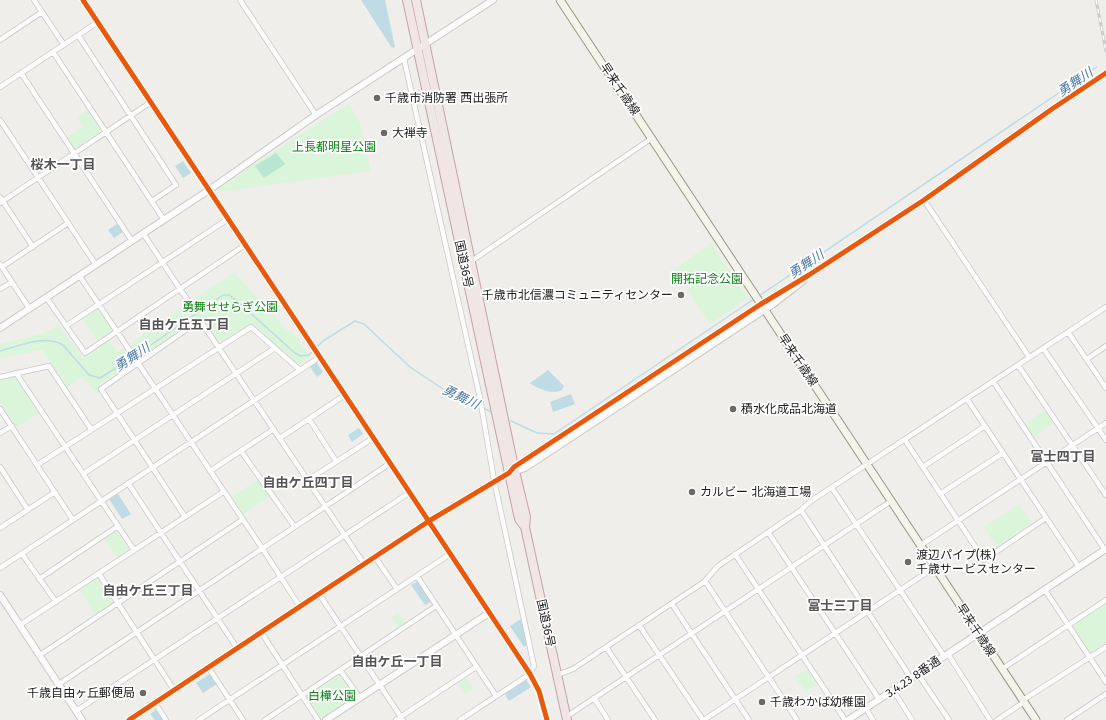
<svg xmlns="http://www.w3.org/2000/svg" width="1106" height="720" viewBox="0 0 1106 720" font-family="'Fira Sans','Noto Sans JP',sans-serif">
	<rect width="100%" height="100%" fill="#f0eeeb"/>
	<path fill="#daf5da" d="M349,103L360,123L371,171L220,192L218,188Z
		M87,110L101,131L75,149L67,137L83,126L77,117Z
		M711,243L748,298L710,324L673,270Z
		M234,272L289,332H293L310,357L298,364L251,324L219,343L200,317L97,386L100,392L97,394L87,382L80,378L68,387L50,363L43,350L0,358V344L45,333L59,325L83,358L108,340L118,352Z
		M99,308L114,330L97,340L82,319Z
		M15,376L39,413L17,427L0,403V379Z
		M1046,409L1055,422L1033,437L1024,424Z
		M259,479L270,496L243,515L231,497Z
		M1019,504L1032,523L997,547L984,527Z
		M116,530L130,550L118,558L104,539Z
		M97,578L113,603L96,614L80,590Z
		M1106,602V644L1092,654L1072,625Z
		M398,612L407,624L399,629L391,617Z
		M807,669L817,685L805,692L795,676Z
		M340,673L357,698L322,719L306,695Z
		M466,678L473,689L465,694L458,683Z"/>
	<path fill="#b7e6d2" d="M276,153L285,164L264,178L255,166Z"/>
	<path fill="#bfdbe3" d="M361,0H385L395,47L392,48Z
		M183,161L191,173L183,178L175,166Z
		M118,223L124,231L114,238L108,230Z
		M316,362L323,372L317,377L310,367Z
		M548,370L564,386L562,390C552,395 538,389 530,383Z
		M571,394L575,404L553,412L550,402Z
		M359,428L363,434L352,442L348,435Z
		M118,494L131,514L122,519L109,499Z
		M418,581L432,601L425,605L411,585Z
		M521,619L527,645L524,647L510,626Z
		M208,675H211L217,684L203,693L196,683Z
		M526,680L531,687L509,701L505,694Z
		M157,709L164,720H155L150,714Z"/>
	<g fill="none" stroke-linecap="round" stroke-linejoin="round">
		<path stroke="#bfdbe3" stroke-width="1.5" d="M759,296L1097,67
			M316,348L323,341L355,321L364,324L410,367L458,399L480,406
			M0,351C19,346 45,334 63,345L89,375L100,378L132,358
			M135,356L223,295H229L237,301L295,353L301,356L309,355L314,350
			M483,408L492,412
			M511,421L537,433L554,434L754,299"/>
		<defs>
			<path id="minor" d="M34,0L64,45
				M240,0L316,115
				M78,35L176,185L152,201
				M0,40L42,12
				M53,52L164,220
				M404,59L480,398L494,480L534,666L530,674L460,720
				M21,73L132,241
				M0,87L98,22
				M0,120L96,265
				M0,197L33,247
				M924,200L1029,357
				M0,203L151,102
				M143,233L188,301
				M470,262L652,138
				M0,264L29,308
				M2,267L68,223
				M79,275L262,548L300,607
				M0,289L12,282
				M46,297L85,353L245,245
				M66,326L228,219
				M1068,332L1106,388
				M1043,348L1106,440
				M1087,359L1106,346
				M1018,365L1106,495
				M16,373L134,550
				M0,377L49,366L91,429
				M993,381L1105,550
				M967,399L1079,567
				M0,409L73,520
				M309,419L336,461
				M0,433L12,426
				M280,438L345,395
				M905,440L984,560L1046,518
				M241,451L294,526
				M37,465L251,327L300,370
				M0,467L28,510
				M923,467L985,426
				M210,471L274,429
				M83,474L275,348
				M308,480L373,438
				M128,483L237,648
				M832,488L944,656
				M940,494L1003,453
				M801,510L911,678
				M185,517L101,389L200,320L364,564
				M0,528L55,492
				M768,532L879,699
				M921,545L1106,423
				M22,554L56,602
				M735,554L845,720
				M375,557L397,589
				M0,568L320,357
				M99,574L174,690
				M417,576L496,696
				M39,579L118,526
				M705,581L797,720
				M1045,590L1106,682
				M319,594L403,720
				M672,604L749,720
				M20,625L223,492
				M639,625L703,720
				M261,632L318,720
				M606,647L655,720
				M948,654L990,720
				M40,655L242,520
				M208,667L243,720
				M1002,669L1106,600
				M340,670L360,698
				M530,674L539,691L547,720
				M918,674L949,720
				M557,675L573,669L704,582L718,566L801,510L811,501L1106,307
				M59,684L389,464
				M893,690L912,720
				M594,698L608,720
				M1023,700L1106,647
				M155,703L166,720
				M866,709L873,720
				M76,711L409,493
				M566,717L891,501
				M199,720L450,554
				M265,720L436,606
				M396,720L476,667
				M704,720L935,567
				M997,720L1024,702
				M1067,720L1106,694"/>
			<path id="tertiary" d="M83,0L530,674
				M0,328L209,190L316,115L493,0
				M513,472L525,468L772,305L803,281
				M0,595L82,720
				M129,720L429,521L509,473L514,467L761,304L809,275L924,200L1052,109L1106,73
				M326,720L489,613
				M848,720L1106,549"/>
			<path id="secondary" d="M560,0L1036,720"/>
			<path id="trunk" d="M407,0L509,473L519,519L525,527
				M416,0L514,467L526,517L525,527L567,720"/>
		</defs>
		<use href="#minor" stroke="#c9c8c7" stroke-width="6"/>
		<use href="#tertiary" stroke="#c9c8c7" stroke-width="8"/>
		<use href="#secondary" stroke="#999a82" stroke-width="9"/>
		<use href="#trunk" stroke="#c5a2ac" stroke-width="10"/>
		<use href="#minor" stroke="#fdfcfc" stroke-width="4.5"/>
		<use href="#tertiary" stroke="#fdfcfc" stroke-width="6"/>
		<use href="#secondary" stroke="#f4f4ed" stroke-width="7"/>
		<use href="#trunk" stroke="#f0e6e4" stroke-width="8"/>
		<defs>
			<path id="rail" d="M1096,0L1106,51"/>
		</defs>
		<use href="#rail" stroke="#ccc" stroke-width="3"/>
		<use href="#rail" stroke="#fff" stroke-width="1.5" stroke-dasharray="4.5" stroke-linecap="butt"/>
		<defs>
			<path id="cycleway" d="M83,0L530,674L539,691L547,720
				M129,720L429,521L509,473L514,467L761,304L809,275L924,200L1052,109L1106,73"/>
		</defs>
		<use href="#cycleway" stroke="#fff" stroke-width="8"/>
		<use href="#cycleway" stroke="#e8590c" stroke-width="5"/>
	</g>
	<g fill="#6a6968" stroke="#fff" stroke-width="1.5">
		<circle cx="377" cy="98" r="4"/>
		<circle cx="384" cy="133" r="4"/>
		<circle cx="681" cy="295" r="4"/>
		<circle cx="733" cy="409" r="4"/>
		<circle cx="692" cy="492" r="4"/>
		<circle cx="908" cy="562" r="4"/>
		<circle cx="143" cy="693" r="4"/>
		<circle cx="762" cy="702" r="4"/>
	</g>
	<g text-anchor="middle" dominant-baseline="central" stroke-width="3.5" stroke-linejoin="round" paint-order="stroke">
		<g font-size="12" fill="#222" stroke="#fff">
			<text transform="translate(620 89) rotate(56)">早来千歳線</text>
			<text transform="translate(464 264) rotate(78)">国道36号</text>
			<text transform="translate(798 360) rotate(56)">早来千歳線</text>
			<text transform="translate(546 623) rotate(78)">国道36号</text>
			<text transform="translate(976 630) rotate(57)">早来千歳線</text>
			<text transform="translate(913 677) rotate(-34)">3.4.23 8番通</text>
		</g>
		<g font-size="12" fill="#222" stroke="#fff" text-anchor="start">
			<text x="385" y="98">千歳市消防署 西出張所</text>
			<text x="392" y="133">大禅寺</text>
			<text x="673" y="295" text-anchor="end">千歳市北信濃コミュニティセンター</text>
			<text x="741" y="409">積水化成品北海道</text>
			<text x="700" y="492">カルビー 北海道工場</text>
			<text x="916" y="555">渡辺パイプ(株)<tspan x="916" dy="14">千歳サービスセンター</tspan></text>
			<text x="135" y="693" text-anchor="end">千歳自由ヶ丘郵便局</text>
			<text x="770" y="702">千歳わかば幼稚園</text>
		</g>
		<g font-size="12" fill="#0c8416" stroke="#fff">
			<text x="334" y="147">上長都明星公園</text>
			<text x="707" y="279">開拓記念公園</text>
			<text x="230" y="307">勇舞せせらぎ公園</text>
			<text x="332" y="696">白樺公園</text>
		</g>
		<g font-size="13" font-style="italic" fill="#4a7aab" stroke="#fff">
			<text transform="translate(1075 82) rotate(-34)">勇舞川</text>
			<text transform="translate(806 264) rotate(-34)">勇舞川</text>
			<text transform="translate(132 357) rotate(-34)">勇舞川</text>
			<text transform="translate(461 397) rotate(25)">勇舞川</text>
		</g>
		<g font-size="13" font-weight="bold" fill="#555" stroke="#fff">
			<text x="63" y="164">桜木一丁目</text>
			<text x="184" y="324">自由ケ丘五丁目</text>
			<text x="1063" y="456">富士四丁目</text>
			<text x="308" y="482">自由ケ丘四丁目</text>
			<text x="148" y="590">自由ケ丘三丁目</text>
			<text x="840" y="605">富士三丁目</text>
			<text x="397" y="661">自由ケ丘一丁目</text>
		</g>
	</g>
</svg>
